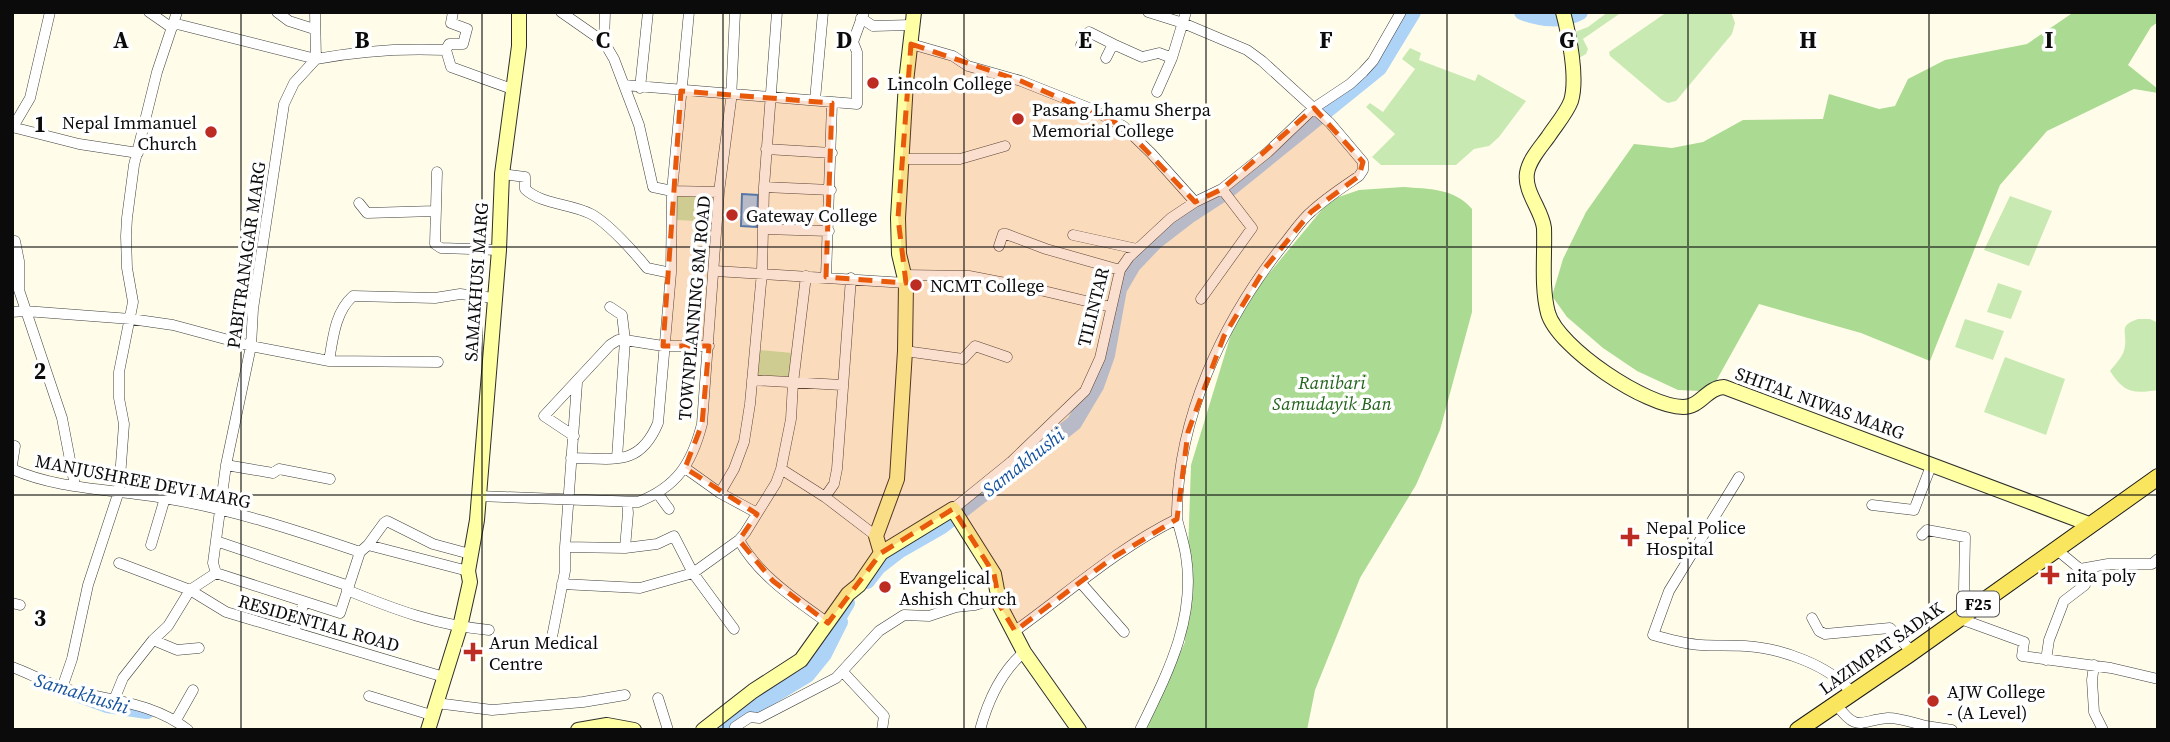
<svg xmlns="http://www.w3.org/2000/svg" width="2170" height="742" viewBox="0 0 2170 742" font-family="'Source Serif 4',serif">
	<rect width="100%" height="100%" fill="#fffde9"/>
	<path fill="#c9e9b3" d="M1608,12H1622L1583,39L1588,49L1586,54L1579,58L1575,32L1588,27Z
		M1667,12H1731L1735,23L1732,34L1676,101L1668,103L1662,100L1610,56L1609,52Z
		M1410,48L1421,53L1419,60L1475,81L1478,74L1526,101L1499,137L1489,146L1474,149L1456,165H1381L1372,157L1395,134L1366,107L1370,103L1383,112L1415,69L1402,59Z
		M676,194L714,196L715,222L677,220Z
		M2010,196L2052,211L2029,266L1984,250Z
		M1998,283L2022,291L2011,319L1987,312Z
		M1965,319L2004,331L1993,360L1955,347Z
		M2138,319H2150L2158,323V390C2134,394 2124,393 2110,371C2116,363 2124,356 2125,346C2127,330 2118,326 2138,319Z
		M758,350L793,353L790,381L756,377Z
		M2005,357L2065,379L2046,435L1984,412Z"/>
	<path fill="#abda92" d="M2074,12H2158V22L2151,27L2128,65L2158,89V93L2134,89L2047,131L2000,185L1930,361L1861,333L1759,304L1715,383L1701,391L1678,390L1637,371L1603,348L1567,317L1552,296L1563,259L1586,212L1634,144L1672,148L1703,142L1743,120L1823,119L1829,94L1879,109L1895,106L1908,79L1945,60L2027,44Z
		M1403,187C1429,189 1454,188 1472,209V312L1440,430L1416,485L1360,578L1315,690L1307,730H1146L1185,642L1191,465L1232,331L1261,283L1330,200L1359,190Z"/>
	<path fill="#add3f7" stroke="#3480cf" stroke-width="2" d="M742,194L758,195L757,227L741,226Z"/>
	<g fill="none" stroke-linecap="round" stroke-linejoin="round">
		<path stroke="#add3f7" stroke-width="16" d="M1522,12C1540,19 1563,22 1580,12
			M867,581L878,567L900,550L942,526L1074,423L1096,386L1107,355L1119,289L1133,265L1155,242L1190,215L1227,191L1379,68L1413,12
			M77,694L107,705L147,711
			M727,730L764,701L807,675L824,654L840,622L837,620L847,603"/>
		<defs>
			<path id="street" d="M149,12L172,28
				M277,12L289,21L314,29
				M453,12L451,23L467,29L463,44H449L446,50L451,67L512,89
				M561,12L604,42L614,59L639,125L653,187L672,191L719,192
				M861,18L873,26L911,25
				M173,23L316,59C358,51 402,48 446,50
				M604,42L605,12
				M911,44L953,56L968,66L1021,81L1089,108L1123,126L1151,153L1195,202
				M1081,45L1089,32L1113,44
				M1106,58L1113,44L1142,57L1159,53L1172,58L1186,12
				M624,85L857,104V52L853,42L864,12
				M640,88L648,12
				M1157,92L1172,58
				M815,100L823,12
				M12,127L79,144L138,153
				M13,127L30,98L50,12
				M766,149L832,153
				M901,159H960L1005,146
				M437,172L435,244L441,248L499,250
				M502,174L525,177V189C542,205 570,203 591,214C608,223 635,253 647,268L671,273
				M764,187L831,190
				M359,203L367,213L435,211
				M764,229L829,231
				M1073,235L1137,249
				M15,241L19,261V290L62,418L75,486
				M999,246L1003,234H1006L1046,249L1120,270
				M715,271L906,283
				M904,275L969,276L1027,287L1111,307
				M826,277L832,103
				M1201,299L1252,228L1222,189
				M610,307L622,315L625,340L617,458
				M12,312L25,311L131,319L173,325L251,346L329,361C333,338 335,312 353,296L435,298L460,294L494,298
				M905,351L963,359L975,346L1007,357
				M329,361L438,362
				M752,380L842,385
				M574,436L544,416L610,345L618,340H625L663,346H709
				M571,458C613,458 639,468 658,423L671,273L672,191L689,12
				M12,465L15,446
				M226,465L273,473L279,469L330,479
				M685,468L720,493L757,513
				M12,469C59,490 114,489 164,498C231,509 295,530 360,552L368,545L468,571
				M781,469L825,497L876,536
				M1739,477L1669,591L1653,635C1668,639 1685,644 1701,645C1715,646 1730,645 1745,646C1780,648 1830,665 1852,693
				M720,493L734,469L744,442L750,404L762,272L764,187L777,12
				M658,494L669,509
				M478,496L638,502C677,487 692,463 702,424L719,192L731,100L735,12
				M825,497L834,484L837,469L851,278
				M1872,505L1914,510L1931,466
				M953,509L1011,462L1085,391L1100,358L1120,270L1129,257L1171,218L1195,202L1222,189L1268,152L1314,108L1350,84L1363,72L1373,61L1401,12
				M1922,535L1927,530L1965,537L1964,589L1967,611
				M739,540C759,576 796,600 828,623
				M216,541L349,586
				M151,545L165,498
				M368,545L384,523L387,521L433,544L470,554
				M565,547L625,548L657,544L674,536L693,573L734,629
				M625,548L628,513L627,502
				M2057,550L2080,569L2108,564H2152L2158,559
				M119,563L190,590L226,612L444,677
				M216,573L213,563L226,465L251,346L253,309L284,104L294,83L316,59L315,12
				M216,573L340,613L360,552
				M1081,583L1124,632
				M562,584L640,588L693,573L739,540L745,533L776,483L781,469L791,419L793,383L806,276
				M347,590C396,610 436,625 489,630
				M12,603L20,605
				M1812,618L1819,631L1825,634L1890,628L1912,652
				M1958,618L2024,642L2022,656L2111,668L2158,679
				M294,631L304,603
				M1015,631C1068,593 1118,548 1177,519C1176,420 1223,320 1284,244C1293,233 1301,220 1312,211C1326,198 1343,187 1359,176L1363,170V162L1330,123L1262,61L1247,50L1183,23L1148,12
				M552,637L565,571V547L577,383
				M153,640L177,650L199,648
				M2046,660L2049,640L2064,601L2085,585L2080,569
				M2094,665L2092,680L2094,712L2103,730
				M12,667C29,673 46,683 63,688C106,701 152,701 188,730
				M843,672L884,716L882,730
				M62,688L72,659L88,585L119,491L124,424L119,398V372L133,302L127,268L126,236L127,218L134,165L157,72L177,12
				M369,696L431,715
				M658,698L668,730
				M114,700L123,678L153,640L168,626L190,590L216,573
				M436,703L492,710L583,702L625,695
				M1836,704C1858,734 1860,720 1888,718C1900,718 1914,723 1926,726L1925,730
				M176,720L193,690
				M1926,726L1952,730
				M735,727L750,717L759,718L836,678L879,631L904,615L929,616L956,607L975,605L998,598
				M980,730C988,700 1001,672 1024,652
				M1140,730C1167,674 1196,620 1186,556C1184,543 1180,531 1177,519"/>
			<path id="secondary" d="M1563,12C1569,35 1578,78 1571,101C1566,114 1555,126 1548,137C1540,148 1529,160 1527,173C1524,192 1542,210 1544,228C1545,256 1541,286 1548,313C1558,348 1647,407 1683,407C1701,407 1706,388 1724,387L2089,524
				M881,553L876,536L897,479L905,351L906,283L899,254L898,218L906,82L914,12
				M428,730L460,627L470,582L468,571L477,520L499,250L502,174L519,46V12
				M578,730L607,725L634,730
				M703,730L753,691L801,660L848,594L859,585L881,553L953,509L994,574L1000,606L1024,652L1079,730"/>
			<path id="primary" d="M1798,730L1908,655L2158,477"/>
		</defs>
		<use href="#street" stroke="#3e3e3e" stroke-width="11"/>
		<use href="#secondary" stroke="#2d2d2d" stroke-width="16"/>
		<use href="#primary" stroke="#1c1c1c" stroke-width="18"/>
		<use href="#street" stroke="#fff" stroke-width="10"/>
		<use href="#secondary" stroke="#ffffa4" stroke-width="14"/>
		<use href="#primary" stroke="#fae65e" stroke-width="16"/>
	</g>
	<path fill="#e8590c" fill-opacity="0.2" stroke="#e8590c" stroke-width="5" stroke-dasharray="14 9" stroke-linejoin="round" d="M911,44L1021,81L1123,126L1195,202L1222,189L1314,108L1363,162L1359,176L1311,212L1265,268L1224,336L1188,432L1177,519L1111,559L1015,631L1000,606L994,574L953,509L881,553L828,623L773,581L739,540L757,514L685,468L702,424L709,346H663L681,91L832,103L826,277L906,283L898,218Z"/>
	<path fill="none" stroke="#0b0b0b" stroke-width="2" stroke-opacity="0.55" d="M241,12V730M482,12V730M723,12V730M964,12V730M1206,12V730M1447,12V730M1688,12V730M1929,12V730M12,247H2158M12,495H2158"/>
	<g fill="#bc2c22" stroke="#fff" stroke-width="2.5">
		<circle cx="873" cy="83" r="7"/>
		<circle cx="1018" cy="119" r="7"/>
		<circle cx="211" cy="132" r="7"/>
		<circle cx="732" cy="215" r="7"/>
		<circle cx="916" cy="285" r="7"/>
		<path d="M1626.5 526.5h7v7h7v7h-7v7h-7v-7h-7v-7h7z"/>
		<path d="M2046.5 564.5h7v7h7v7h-7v7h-7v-7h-7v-7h7z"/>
		<circle cx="885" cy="587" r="7"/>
		<path d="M469.5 641.5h7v7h7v7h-7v7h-7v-7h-7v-7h7z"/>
		<circle cx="1933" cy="701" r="7"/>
	</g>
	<g text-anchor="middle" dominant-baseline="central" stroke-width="7" stroke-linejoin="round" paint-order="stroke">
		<rect fill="#fff" stroke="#545454" stroke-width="2" x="1957" y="591.5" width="42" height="25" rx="5"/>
		<g font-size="16" font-weight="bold" fill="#0b0b0b">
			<text x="1978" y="604">F25</text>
		</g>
		<g font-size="18" fill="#0b0b0b" stroke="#fff" text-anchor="start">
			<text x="887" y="83">Lincoln College</text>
			<text x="1032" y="109">Pasang Lhamu Sherpa<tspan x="1032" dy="21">Memorial College</tspan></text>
			<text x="197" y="122" text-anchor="end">Nepal Immanuel<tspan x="197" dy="21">Church</tspan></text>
			<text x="746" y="215">Gateway College</text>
			<text x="930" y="285">NCMT College</text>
			<text x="1646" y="527">Nepal Police<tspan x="1646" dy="21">Hospital</tspan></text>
			<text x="2066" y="575">nita poly</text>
			<text x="899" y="577">Evangelical<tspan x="899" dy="21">Ashish Church</tspan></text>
			<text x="489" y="642">Arun Medical<tspan x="489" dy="21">Centre</tspan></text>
			<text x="1947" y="691">AJW College<tspan x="1947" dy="21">- (A Level)</tspan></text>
		</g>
		<g font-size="18" fill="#0b0b0b" stroke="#fff">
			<text transform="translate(246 255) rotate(-82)">PABITRANAGAR MARG</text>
			<text transform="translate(476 282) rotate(-86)">SAMAKHUSI MARG</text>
			<text transform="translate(1093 307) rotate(-76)">TILINTAR</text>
			<text transform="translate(694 308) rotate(-85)">TOWNPLANNING 8M ROAD</text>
			<text transform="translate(1820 403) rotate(20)">SHITAL NIWAS MARG</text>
			<text transform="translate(143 481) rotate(11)">MANJUSHREE DEVI MARG</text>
			<text transform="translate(319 623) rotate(16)">RESIDENTIAL ROAD</text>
			<text transform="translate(1881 648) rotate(-35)">LAZIMPAT SADAK</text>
		</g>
		<g font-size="18" font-style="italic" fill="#22631b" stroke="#fff">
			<text x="1332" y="382">Ranibari<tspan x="1332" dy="21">Samudayik Ban</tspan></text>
		</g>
		<g font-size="19" font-style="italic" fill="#14529d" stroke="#fff">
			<text transform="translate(1023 462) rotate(-38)">Samakhushi</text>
			<text transform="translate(82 693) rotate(17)">Samakhushi</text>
		</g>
	</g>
	<g font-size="23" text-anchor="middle" font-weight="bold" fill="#0b0b0b" stroke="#fff" stroke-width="7" stroke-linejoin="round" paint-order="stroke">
		<text x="121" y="48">A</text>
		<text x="362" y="48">B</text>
		<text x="603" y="48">C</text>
		<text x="844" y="48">D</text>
		<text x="1085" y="48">E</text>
		<text x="1326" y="48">F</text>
		<text x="1567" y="48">G</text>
		<text x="1808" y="48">H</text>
		<text x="2049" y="48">I</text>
		<text x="40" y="132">1</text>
		<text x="40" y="379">2</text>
		<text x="40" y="626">3</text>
	</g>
	<rect width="2170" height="742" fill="none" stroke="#0b0b0b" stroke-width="28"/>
</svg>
